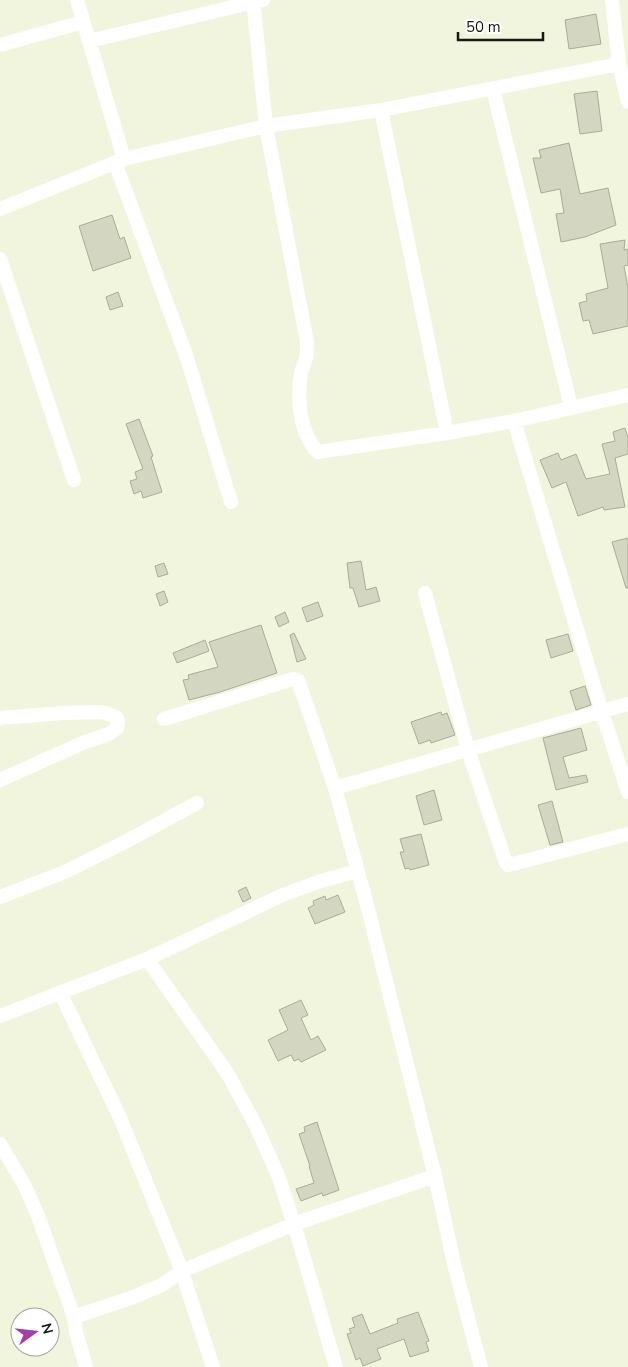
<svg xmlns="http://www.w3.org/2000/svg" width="628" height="1367" viewBox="0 0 628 1367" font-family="'Nunito Sans',sans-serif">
	<rect width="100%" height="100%" fill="#f1f5de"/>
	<path fill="#d3d7c1" stroke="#a9ac97" d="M596,14L601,44L569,49L565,20Z
		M597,91L602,131L580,134L574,94Z
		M569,143L580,194L608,188L616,225L585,237L561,242L556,214L564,213L560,189L541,193L533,158H541L539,150Z
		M112,215L120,239L124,237L131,258L93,271L79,226Z
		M625,240L624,250L628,249V265L624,266L628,288V326L593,334L589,320L583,321L579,303L587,301L586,294L608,288L600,244Z
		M118,292L123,306L110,310L106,297Z
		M139,419L153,456L151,457L162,492L143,498L141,491L134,494L130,481L137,479L135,472L143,469L126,424Z
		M625,428L628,438V454L615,458L625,507L604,510L603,507L578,516L566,482L552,488L540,460L558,453L561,460L576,454L586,479L610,474L602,444L615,441L613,432Z
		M628,538V588H626L612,542Z
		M361,561L366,590L376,587L380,601L359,607L353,588H350L347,563Z
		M164,563L168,574L158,577L155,566Z
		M164,591L168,602L160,606L156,594Z
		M318,602L323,616L307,622L302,608Z
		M285,612L289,622L279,627L275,617Z
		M261,625L277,673L220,692L189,700L183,680L189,679L188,675L218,667L209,642Z
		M294,633L306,659L297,662L290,635Z
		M568,634L573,651L551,658L546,640Z
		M205,640L209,651L177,663L173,653Z
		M585,686L591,705L576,710L570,691Z
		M441,712L442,715L447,713L455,735L431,743L430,740L419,744L411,722Z
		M581,728L587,750L563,757L569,778L586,775L588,782L556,790L543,738Z
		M434,790L442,820L424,825L416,796Z
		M552,801L563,842L550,845L538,805Z
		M421,834L429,865L410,870L409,868L405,869L400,852H404L400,839Z
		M246,887L251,898L243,902L238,891Z
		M338,895L345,912L315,924L308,908L314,905L313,901L325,896L326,900Z
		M301,1000L308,1015L301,1018L311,1040L318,1036L326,1050L301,1062L299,1059L294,1061L291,1055L278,1061L268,1040L288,1030L279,1010Z
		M317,1122L339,1190L323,1196L322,1193L301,1201L296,1189L314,1183L309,1166H310L299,1134L305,1132L304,1127Z
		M418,1312L429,1341L426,1342L429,1351L410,1357L404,1339L377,1349L381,1359L363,1366L360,1358L356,1360L347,1334L351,1333L349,1329L355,1327L352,1318L362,1314L370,1334L398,1323L397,1319Z"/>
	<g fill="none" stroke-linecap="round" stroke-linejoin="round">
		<path stroke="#fff" stroke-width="14" d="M77,0L124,159
			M253,0L266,126L307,342C307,347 307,353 306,358C305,363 302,368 301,373C297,398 299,433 318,452L447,433L514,421L628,395
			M612,0L619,64L628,102
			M89,41L263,0
			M0,45L83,22
			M493,89L571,407
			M381,110L447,433
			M115,162L187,358L231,502
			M0,209L124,159L266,126L381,110L619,64
			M0,259L74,480
			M514,421L602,712L628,792
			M425,593L468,750L506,863L508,865L513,864L628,834
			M0,718L63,713L102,712L116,717L118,721L117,728L109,734L85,742L0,780
			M164,719L293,679L298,680L335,788L366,901L435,1176L455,1268L481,1367
			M335,788L628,704
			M0,897L65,872L127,841L197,803
			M147,959L228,1074L256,1126L278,1175L294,1224L336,1367
			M60,992L121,1120L182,1271L188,1291L213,1367
			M0,1016L147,959L285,894L321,881L358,871
			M0,1144L24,1184L38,1216L74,1317L76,1332L86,1367
			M74,1317L131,1298L162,1285L182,1271L294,1224L435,1176"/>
	</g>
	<g transform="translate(35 1332) rotate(75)"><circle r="24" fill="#ffffff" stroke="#a3a3a0"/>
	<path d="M0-4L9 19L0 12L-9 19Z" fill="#a141a9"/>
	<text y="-8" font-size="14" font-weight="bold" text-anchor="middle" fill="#181911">N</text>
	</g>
	<path d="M458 32v8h85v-8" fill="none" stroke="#181911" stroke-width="2.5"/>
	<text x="466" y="32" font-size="15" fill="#181911" stroke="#ffffff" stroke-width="4" paint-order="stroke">50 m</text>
</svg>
